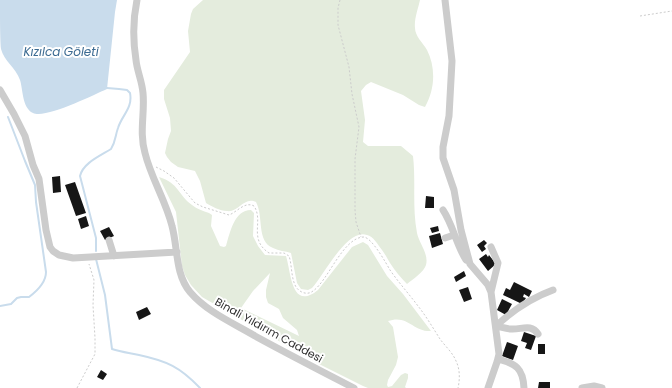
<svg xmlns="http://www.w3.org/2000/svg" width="672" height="388" viewBox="0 0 672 388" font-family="Poppins,sans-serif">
	<rect width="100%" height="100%" fill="#fff"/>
	<path fill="#e4ecdd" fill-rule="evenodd" d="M203,0H420C418,9 414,19 415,28C415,36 423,43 427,50C436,68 435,89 425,107L419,105L403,95L371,82L366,85L361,91L365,120L363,142L368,146H401L413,156C416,182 412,207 417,233C419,243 429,254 426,265C424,272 413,279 407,284C401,278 395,271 390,263C387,258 385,254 382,250C378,245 373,236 367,235C347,228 324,275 312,288L308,290L301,289L297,283L291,253C285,251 279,251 273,248C256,241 264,217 256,202C244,196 238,213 227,211C220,211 211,206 206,203L200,181L195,171L178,167L171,162L167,157L165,153L168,139L171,131L170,118L164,99V90L190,52L188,31L191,14L193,9Z
		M159,177C179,183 178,195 192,205C197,209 203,211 209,213L212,215L211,226L220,246L224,247L226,246C230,233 234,210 251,210L254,213L253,236L258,246L265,255L286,256C291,271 291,312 318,290L352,247L363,242L368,245L387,276L403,294L431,331C413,332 408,314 388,321L393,327L398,357L396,365L388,380L387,385L388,387L392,386L401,375L405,373L408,374V378L405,387L406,388H368L363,386L319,364L202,297L191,285L185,275L182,266L176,212ZM270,273L266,290V297L268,303L279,309L283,318L297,330L299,336L241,308L253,291Z"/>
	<path fill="#c9dcec" d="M0,0H117L115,12L107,89C93,95 46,119 33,113C22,108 23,89 20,80C16,68 4,61 1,49C0,40 0,11 0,0Z"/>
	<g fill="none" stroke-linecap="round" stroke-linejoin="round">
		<path stroke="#c9dcec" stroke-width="2" d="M96,251V238L80,176C83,163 100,156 111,149C116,141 115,136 118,128C122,115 133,108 130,93L127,90L119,89L107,88
			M96,259L105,295L112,349C121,352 130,353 139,355C167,361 180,367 200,388
			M0,306L11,304L17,298L21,297H29C37,291 46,283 46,272L36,202L35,185L25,161L8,117"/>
	</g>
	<path fill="#161616" d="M60,176L61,192L53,193L52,177Z
		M75,182L86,213L76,216L65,185Z
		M426,196L434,197V208H425Z
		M86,216L89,226L81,229L78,219Z
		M438,226L439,231L432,233L430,228Z
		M109,227L114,236L105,240L100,231Z
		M440,233L443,244L432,248L429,236Z
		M484,240L487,243L484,246L486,249L482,252L477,245Z
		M486,254L488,257L489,255L496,264L488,271L479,259Z
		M464,271L466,276L456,282L454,277Z
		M514,282L532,291L529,297L524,294L523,297L526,298L522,304L503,295L506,288L510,290Z
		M468,287L472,299L464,302L459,290Z
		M502,299L512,304L506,315L497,310Z
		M147,307L151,314L139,320L136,312Z
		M524,332L536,336L531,350L525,348L527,343L521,341Z
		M507,342L518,346L513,360L502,356Z
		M538,344H545V354H538Z
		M101,370L107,374L103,380L97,377Z
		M539,382H550V388H538Z"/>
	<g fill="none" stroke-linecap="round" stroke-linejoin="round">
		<path stroke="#ccc" stroke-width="1" stroke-dasharray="2 2" stroke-linecap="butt" d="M340,0L338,8V25L349,67L352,94L359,127L355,159V210L356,222L361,237
			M640,16L672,11
			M156,167L164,171L174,178L195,203L203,207L229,215C237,212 245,201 254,206C264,221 248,239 269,253H284L289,256C292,265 291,276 295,285C298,292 307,296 313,291C328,281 343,237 364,237C372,238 386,263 390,270C399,283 409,294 418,306C426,316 433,328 440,339C445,346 453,353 456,361C460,369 460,379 458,388
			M77,388L95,354V338L93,305L94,280L89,264"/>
		<path stroke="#ccc" stroke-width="7" d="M137,0C133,19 133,41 136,60C137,71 142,81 143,93C145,113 139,132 145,153C151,178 166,201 172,226C178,248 175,274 190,292C207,312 233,323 255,336C288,354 321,371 354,388
			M445,0L452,61L449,116L443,147V158L454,190L461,230L470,264L488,285L491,292L499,354L497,362L488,388
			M0,90L14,114L25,136L33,165L39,179L46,230L50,247L53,251L59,255L73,258L177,252
			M443,210C453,225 456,244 466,260
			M445,238L454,235
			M109,240L114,256
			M491,247L498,263L491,292
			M496,326C512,311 531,298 553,290
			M496,326C501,327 506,329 511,329C521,330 531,323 538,334
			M498,359C516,364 523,368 524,388
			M582,388L594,386L602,388"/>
	</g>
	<g text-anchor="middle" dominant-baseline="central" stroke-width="4" stroke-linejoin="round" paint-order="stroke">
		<g font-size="11" fill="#2f2f2f" stroke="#fff">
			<text transform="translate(269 330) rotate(29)">Binali Yıldırım Caddesi</text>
		</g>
		<g font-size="12" font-style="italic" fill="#3c6b92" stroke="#fff">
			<text x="61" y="51">Kızılca Göleti</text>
		</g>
	</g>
</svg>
